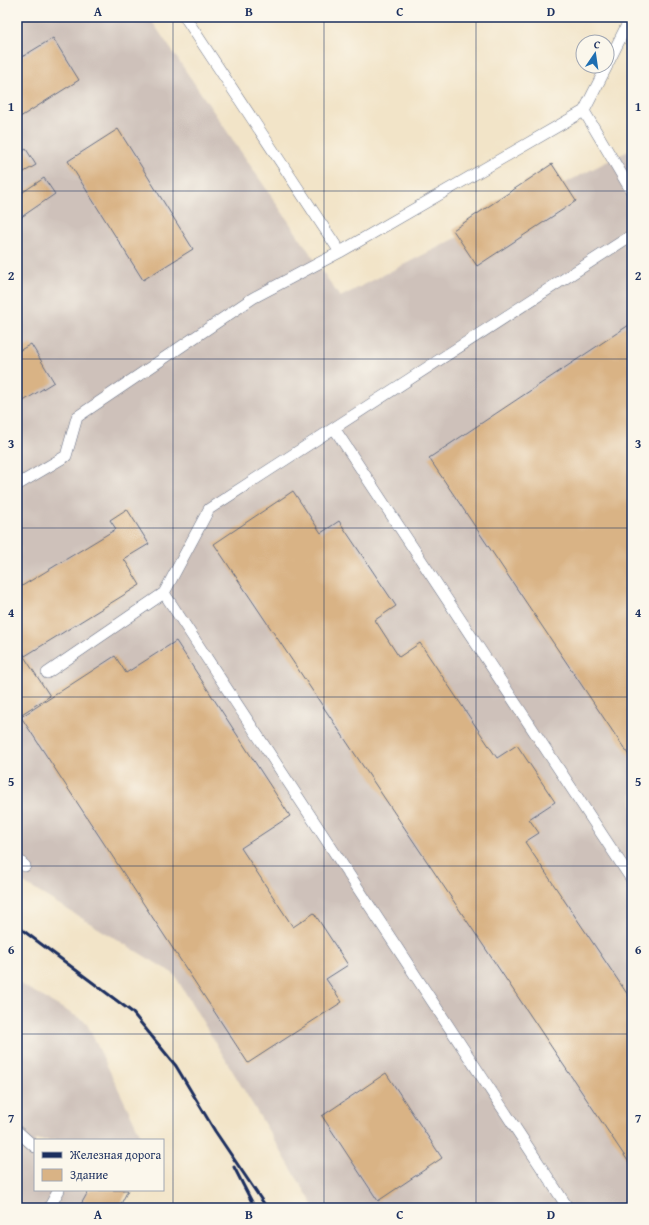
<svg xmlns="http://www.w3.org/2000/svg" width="649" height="1225" viewBox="0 0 649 1225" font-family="'Gentium Book Plus',serif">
	<rect width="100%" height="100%" fill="#fbf7ec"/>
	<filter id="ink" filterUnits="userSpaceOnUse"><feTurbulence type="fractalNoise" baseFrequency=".025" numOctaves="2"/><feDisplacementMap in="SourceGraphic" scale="8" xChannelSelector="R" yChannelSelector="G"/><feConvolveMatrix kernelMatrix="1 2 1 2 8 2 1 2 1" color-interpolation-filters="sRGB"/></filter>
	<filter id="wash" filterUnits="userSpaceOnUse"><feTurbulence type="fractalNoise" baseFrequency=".012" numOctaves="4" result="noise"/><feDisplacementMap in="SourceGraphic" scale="16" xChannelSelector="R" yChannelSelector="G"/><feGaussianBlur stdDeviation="0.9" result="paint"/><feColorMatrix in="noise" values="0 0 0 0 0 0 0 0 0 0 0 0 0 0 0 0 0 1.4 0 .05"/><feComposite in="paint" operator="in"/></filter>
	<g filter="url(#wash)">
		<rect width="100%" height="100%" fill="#f2e4c8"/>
		<path fill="#cec1ba" d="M17,17H149L340,297L632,149V1208H315L174,974L17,879Z
			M17,982L86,1022L143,1140H35V1190H125L115,1208H17Z"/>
		<g id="blocks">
			<path fill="#d9b385" d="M53,38L79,80L17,119V60Z
				M118,129L193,249L143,280L68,161Z
				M26,149L36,165L17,176V155Z
				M552,164L576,201L477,266L453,230Z
				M44,178L55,194L17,220V196Z
				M632,323V760L429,458Z
				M31,344L54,382L17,405V352Z
				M293,491L321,533L339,521L396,606L375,620L399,657L420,643L497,758L517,745L555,802L529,819L539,833L525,842L632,1001V1167L214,544Z
				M127,509L149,544L124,559L140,585L25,656L17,643V589L116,529L110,520Z
				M176,641L290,816L241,848L293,927L314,913L348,965L326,979L342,1002L248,1063L21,717L115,656L126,673Z
				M17,646L50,696L17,717Z
				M386,1073L442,1158L378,1201L322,1116Z
				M89,1190H128L119,1208H79Z"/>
		</g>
	</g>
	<g filter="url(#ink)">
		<use href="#blocks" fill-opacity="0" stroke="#666e83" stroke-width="1"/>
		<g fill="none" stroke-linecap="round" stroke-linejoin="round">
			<defs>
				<path id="service" d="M607,65L631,17
					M584,111L632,192
					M340,252L584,111L607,66
					M334,428L632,880
					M17,485L66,456L77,417L253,298L340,252L185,17
					M47,673L164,593
					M17,859L25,866
					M17,1131L35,1147
					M49,1208L59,1190
					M568,1208L164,593L209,509L632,235"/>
			</defs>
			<use href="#service" stroke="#666e83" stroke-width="12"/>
			<use href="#service" stroke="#fff" stroke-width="11"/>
			<path stroke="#1b2f5e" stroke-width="3" d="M17,926L132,1012L176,1066L215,1131L267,1208
				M234,1167L255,1208"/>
		</g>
	</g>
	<path fill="none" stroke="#1b2f5e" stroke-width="1" stroke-opacity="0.55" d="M173,17V1208M324,17V1208M476,17V1208M17,191H632M17,359H632M17,528H632M17,697H632M17,866H632M17,1034H632"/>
	<rect width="649" height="1225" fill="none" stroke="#fbf7ec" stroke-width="44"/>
	<rect x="34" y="1139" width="130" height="52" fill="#fbf7ec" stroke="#a1a7b3"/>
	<rect x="42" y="1152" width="20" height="6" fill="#1b2f5e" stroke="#a1a7b3"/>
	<text x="70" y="1159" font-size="12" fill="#1b2f5e">Железная дорога</text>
	<rect x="42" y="1169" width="20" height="12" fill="#d9b385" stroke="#a1a7b3"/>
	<text x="70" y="1179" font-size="12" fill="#1b2f5e">Здание</text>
	<g transform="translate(595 54) rotate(13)"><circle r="19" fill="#fbf7ec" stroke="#a1a7b3"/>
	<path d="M0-3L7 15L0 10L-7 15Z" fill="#1f6fb2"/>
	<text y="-6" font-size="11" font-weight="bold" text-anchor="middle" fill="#1b2f5e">С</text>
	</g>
	<rect x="22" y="22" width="605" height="1181" fill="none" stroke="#1b2f5e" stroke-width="1.5"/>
	<g font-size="13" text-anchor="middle" font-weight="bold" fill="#1b2f5e">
		<text x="98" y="16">A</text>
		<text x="249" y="16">B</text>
		<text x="400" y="16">C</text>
		<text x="551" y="16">D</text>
		<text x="11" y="111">1</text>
		<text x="638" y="111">1</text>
		<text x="11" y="280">2</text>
		<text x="638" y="280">2</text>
		<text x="11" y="448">3</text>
		<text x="638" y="448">3</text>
		<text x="11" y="617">4</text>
		<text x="638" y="617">4</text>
		<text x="11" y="786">5</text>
		<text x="638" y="786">5</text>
		<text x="11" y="954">6</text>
		<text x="638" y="954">6</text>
		<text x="11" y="1123">7</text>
		<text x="638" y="1123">7</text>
		<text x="98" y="1219">A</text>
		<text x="249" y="1219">B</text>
		<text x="400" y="1219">C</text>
		<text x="551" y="1219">D</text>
	</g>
</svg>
